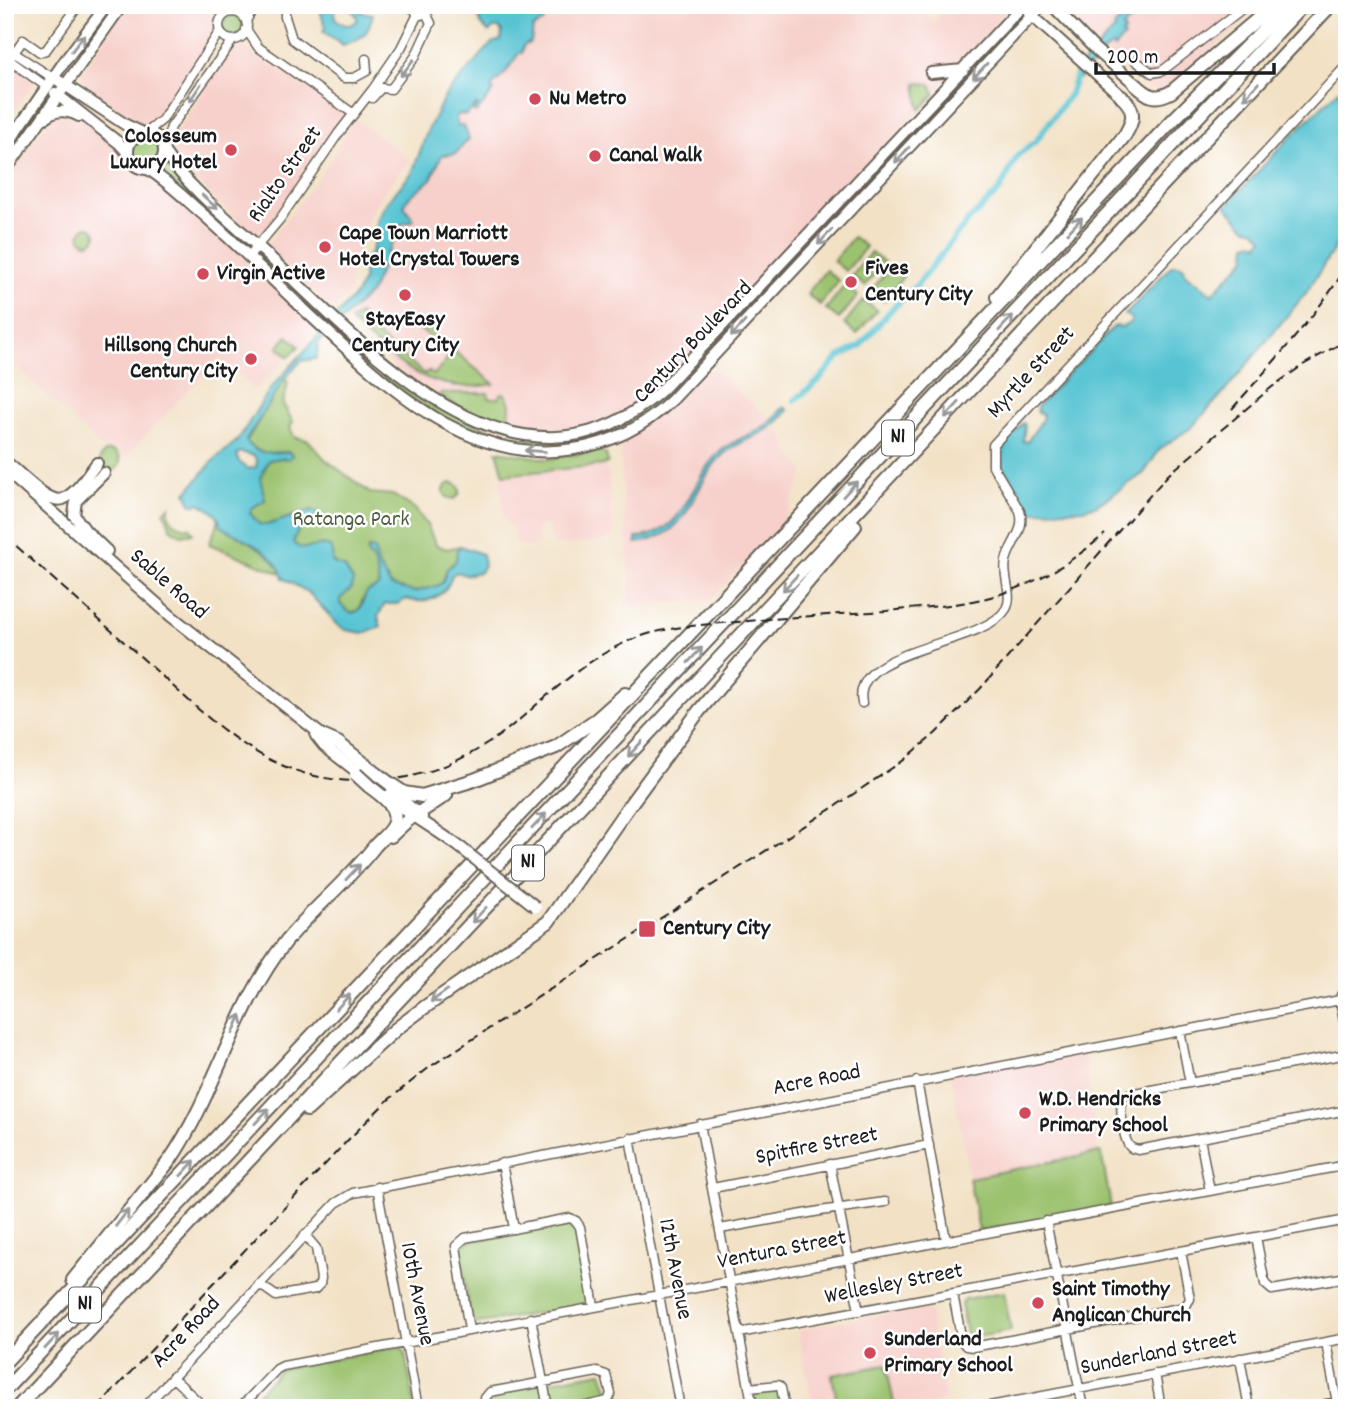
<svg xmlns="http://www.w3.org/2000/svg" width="1352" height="1413" viewBox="0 0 1352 1413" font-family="Dekko,sans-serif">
	<rect width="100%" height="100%" fill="#fff"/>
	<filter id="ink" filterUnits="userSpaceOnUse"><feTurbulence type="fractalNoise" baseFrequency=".0143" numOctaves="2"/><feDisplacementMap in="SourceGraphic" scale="14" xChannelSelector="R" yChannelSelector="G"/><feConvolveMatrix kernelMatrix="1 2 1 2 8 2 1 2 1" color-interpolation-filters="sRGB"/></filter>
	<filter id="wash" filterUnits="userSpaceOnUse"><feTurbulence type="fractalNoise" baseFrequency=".00686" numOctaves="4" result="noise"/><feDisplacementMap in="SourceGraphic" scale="28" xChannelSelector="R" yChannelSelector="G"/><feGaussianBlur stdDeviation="1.57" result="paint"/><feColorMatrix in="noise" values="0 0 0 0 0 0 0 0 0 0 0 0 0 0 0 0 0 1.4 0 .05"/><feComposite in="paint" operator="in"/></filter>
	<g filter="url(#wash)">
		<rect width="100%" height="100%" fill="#f2e1c5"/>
		<path fill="#f7d0cb" d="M127,5H210L217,19L214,39L161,113L150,123L144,124L133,122L84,86L81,79L82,72Z
			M562,5H916L933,21L952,5H1014L962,61L946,81L662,386L613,418L591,427L536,435L478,418L395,369L381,352L343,318L371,292L400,225L414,219L404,206L407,199L431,179L442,155L459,152L469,140L464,127L457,125L456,117L477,104L476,112L491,87L506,72L523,46L533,38V28L543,21V17H554Z
			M1058,5H1264L1165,89L1158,91L1148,88L1139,79L1130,75Z
			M236,46L250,49L278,69L291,74L296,79V84L301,88L305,86L311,88L342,111L344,115L264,231L251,232L191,177L180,165L174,152L175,138L178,131L206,88V84L232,48Z
			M5,63L9,67L12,64L35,81L9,117L5,115Z
			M73,111L115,143L131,169L164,181L318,328L255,390L219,358L131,451L126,459L119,450L101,447L5,355V179L51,118Z
			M354,120L392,145L410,160L386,188L371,213L353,264L349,295L334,311L271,252L269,247L270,242L323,172Z
			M708,368L716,370L767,417L783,436L789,451L805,472L783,522L711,600L628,606L626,602L629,596L630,581L619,443Z
			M604,466L608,471L613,534L604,541L557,545L551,540L548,525L537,526L539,545L524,547L514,542V529L503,519L500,480L503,477Z
			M1084,1050L1098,1152H1101L979,1231L951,1074Z
			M929,1306L946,1401L912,1408H813L798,1330Z"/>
		<path fill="#9bc26e" stroke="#5c6f45" stroke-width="2" d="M222 26a11 11 0 1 1 22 0a11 11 0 1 1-22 0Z
			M916,83L931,84L935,94L920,110Z
			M944,98L947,101L888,161L885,158Z
			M132 151a14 14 0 1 1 28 0a14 14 0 1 1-28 0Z
			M166,162L250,245L245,246L154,172Z
			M865,183L868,186L802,253L798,250L836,209Z
			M80 235a8 8 0 1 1 16 0a8 8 0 1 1-16 0Z
			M853,237L866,247L846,271L833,261Z
			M871,252L884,262L865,286L852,276Z
			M260,254C350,338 460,467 598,435L599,440L554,448L507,444L455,425L391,385L257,258Z
			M890,267L903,277L884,301L871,291Z
			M779,270L783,273L782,277C762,301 739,320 718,343L714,340Z
			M826,270L839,281L820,305L807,294Z
			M845,285L858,296L839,319L826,309Z
			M863,300L877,310L857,334L844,324Z
			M359,314L378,331L376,335L425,374L428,371L434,375L449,357L444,353L446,350L417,327L431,326L434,334L494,384C431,397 392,360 350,321Z
			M288,336L299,346L289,357L278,347Z
			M694,366L697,369L670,398L628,426L626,422L667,393Z
			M285,378L288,383L283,404L293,422L290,427L294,437L308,440L325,459L370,493L393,495L415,509L427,525L436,545L447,549L460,546L457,551L456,561L447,569L443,582L437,586L414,592L391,586L378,565L375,554L369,556C377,562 378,577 379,586C375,589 367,593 364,597C358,605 363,612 350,613L340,604V566H334L331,562L330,547C317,541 303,556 293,542L298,530L312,522V510L267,525L259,524L249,512L252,508L265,500L260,478L269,460L292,455L289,452L263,454L246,442Z
			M442,393H488L489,398H499L500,394L504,393C513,403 512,417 500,424L478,418L439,395Z
			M100 461a10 10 0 1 1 20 0a10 10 0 1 1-20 0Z
			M497,451L548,459L599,451L606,454L608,462L604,465L504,475Z
			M444 491a8 8 0 1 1 16 0a8 8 0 1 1-16 0Z
			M170,506C165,520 177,527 190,528L193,533L181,535L171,529L164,511Z
			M219,520L221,526C242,540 272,549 282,574L209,544Z
			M1101,1152L1111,1206L979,1231L969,1178Z
			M568,1222L577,1227L590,1301L588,1305L474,1324L471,1320L459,1244Z
			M1004,1292L1011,1331L972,1338L966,1334L961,1304L965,1299Z
			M396,1347L402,1348L405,1353L415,1408H244L281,1369Z
			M886,1365L895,1408H838L832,1375Z
			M602,1372L611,1397L578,1408H485L490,1392Z
			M756,1388L779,1389L783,1408H756L754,1392Z"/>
		<path fill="#59c4d3" stroke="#3a7078" stroke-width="2" fill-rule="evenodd" d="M319,5H337L335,9V18C342,25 349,28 357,21V16L347,5H361V12L373,14C366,39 364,36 343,45L323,31L325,28Z
			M475,5H562L554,17H543L544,21L533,28L531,42L523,46L522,53H519L506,72L491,87L494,91L476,113L473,111L478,106L477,104L466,115L459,114L456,117L457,125L464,126L469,139L455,154L442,155L431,179L407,199L404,206L414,220L400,225L371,292L318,343L317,357L315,359L301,361L285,378L246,440C256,457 272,452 289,452L292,456L288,459L282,458L269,460L260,478L265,500L252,508L250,513L259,524L267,525L312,510L318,513L317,518L298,530L293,542C303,556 317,541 330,547C338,564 322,559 345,568L353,581L351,589L340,599V604L350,613C363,613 362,601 367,592L379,586C378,574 376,561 367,553L368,549L374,550L378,565L391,586L414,592L437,586L443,582L447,569L456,561L457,551L460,546L482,554L484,565L480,572L465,575L457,572L452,575C447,596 427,606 406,599L398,604H385L378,616L381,627L363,633L346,630L338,625L309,593L283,578C275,549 243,541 221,526C218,513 210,509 199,503L196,505L191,503L186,493L214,460L238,440L270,389L357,293L363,280L364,263L372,251L378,218L387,202L412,173L428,130L445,96L492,43L501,40L502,32L499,28H493L489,33L481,24ZM240,452L254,456L257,461L256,467L249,469L239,462L237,455Z
			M1142,5H1152C1143,15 1132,17 1123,28L1125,31L1122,34L1124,37L1114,48L1112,46L1104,51L1079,79L1074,73L1115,29L1114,27L1129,10Z
			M1339,90L1347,92V228L1306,293L1226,390L1192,427L1160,449L1144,473L1097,505L1083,509L1027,512L1013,488L1015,484C1012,478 1007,475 1004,470C996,452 1012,435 1023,423L1025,425L1023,441L1027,442L1042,420L1043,414L1037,412V407C1054,389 1070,371 1088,354C1098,346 1104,334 1115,326L1122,327L1131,322L1132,318L1125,315L1172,265H1179L1184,268L1185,273L1212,294L1216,290L1246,258L1247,244L1253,242L1259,244L1263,238L1255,229L1246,228L1226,206L1293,134Z
			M784,407L788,410C783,415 778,422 772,426C758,437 739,441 725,453C690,483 696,536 636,543V538C691,532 688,478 722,450C736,438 755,434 769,423C774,418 779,412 784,407Z"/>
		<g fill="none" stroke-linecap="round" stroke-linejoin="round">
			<path stroke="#59c4d3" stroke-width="6" d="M795,400L816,383L839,357L860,346L890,311L917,285L967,222L999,191L1018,155L1036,141L1070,94L1076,76"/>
		</g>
	</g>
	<g filter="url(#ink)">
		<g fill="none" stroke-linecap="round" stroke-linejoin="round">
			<defs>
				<path id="minor" d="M285,5V17L292,39L344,78H354L367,71L366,59
					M405,5L416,10
					M418,5L416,12L421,15L427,11L424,5
					M219 26a14 14 0 1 1 28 0a14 14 0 1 1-28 0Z
					M246,21L255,5
					M246,29L258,47L354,114
					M5,47L53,78
					M5,57L47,87
					M9,60L23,40L40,52L46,50L79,5
					M1136,61L1152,73L1162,71L1247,5
					M372,98L381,88L391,89L415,57L431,23L426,13
					M146,133L162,120L220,31
					M164,149L171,127L233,40
					M248,257L280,219L338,134L373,89L401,48L418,14
					M862,703C850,647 984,646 1006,609C1014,595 1002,577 1006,561C1010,543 1026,531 1020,511L993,466V445L1347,65
					M1340,1000L1347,1038
					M1180,1031L1190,1083
					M1347,1054L1129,1094L1123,1097C1119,1105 1123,1135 1128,1144C1131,1149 1132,1148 1138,1150L1347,1110
					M917,1081L946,1240
					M700,1124L753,1408
					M630,1138L680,1408
					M1200,1138L1210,1191
					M502,1163L514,1229
					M830,1164L859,1311
					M377,1187L418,1408
					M713,1188L929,1145
					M1347,1220L1256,1237L1265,1284L1272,1290L1347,1277
					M1046,1221L1083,1408
					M720,1229L820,1211L885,1202
					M1181,1251L1256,1237
					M259,1284L276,1296L315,1289L320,1284L321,1278L316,1248L305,1235
					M531,1318L548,1408
					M469,1330L456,1246L465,1238L570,1218L576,1221L580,1227L594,1306
					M739,1333L1051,1275L1060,1274L1181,1251L1190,1299L1185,1307L973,1347L966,1346L962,1341L953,1294
					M1326,1342L1337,1403
					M1240,1358L1249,1408
					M1155,1374L1161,1408
					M172,1377L205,1408
					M749,1388L778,1385L781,1388L785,1408
					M144,1408L336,1203L353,1193L1340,1000L1341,995L1347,990
					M240,1408L277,1369L283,1366L1347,1165
					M485,1408V1398L490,1392L597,1372L606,1375L611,1394L608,1401L578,1408
					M979,1408L1347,1338
					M1322,1408L1326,1404L1347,1401"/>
				<path id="major" d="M1052,5L1095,49L1133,82
					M1029,13L1120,95
					M931,73L963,70
					M59,81L126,125L143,133
					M55,93L119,143L128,153
					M45,118C56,109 67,110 79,116
					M128 151a18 18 0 1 1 36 0a18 18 0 1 1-36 0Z
					M5,148L64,62L107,5
					M164,152C194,195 239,227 277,264C377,360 523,517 663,389L1023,5
					M148,169C169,182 186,200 205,216C250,256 292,300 337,340C402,400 479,465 574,449C612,443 645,426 672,400L1042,5
					M5,171L122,5
					M5,461C17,470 48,505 63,499C77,493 88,474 97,463
					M5,470L171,616L328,740
					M104,473L76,501L74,515L85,530L107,551
					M316,736L324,746L360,774
					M392,791L422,817
					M386,796C410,815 436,829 461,848"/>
				<path id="highway" d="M1135,84C1148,96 1154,101 1171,92L1274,5
					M997,297L1125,135C1134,120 1136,110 1122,97
					M322,736L338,743L377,774
					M389,783L404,793L422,796L474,780L556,747L597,719L625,694
					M391,836L408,820L446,795
					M307,1110L396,1029L425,1007L548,922L629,806L699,711L855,526
					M73,1280L170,1160C217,1091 234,1006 287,940C314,907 348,881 374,847C380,839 392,832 394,822C398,805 380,795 369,786
					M5,1362L1170,123L1288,5
					M5,1390L1303,5
					M17,1408L1331,5"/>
			</defs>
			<use href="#minor" stroke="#676157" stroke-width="11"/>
			<use href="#major" stroke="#676157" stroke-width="14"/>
			<use href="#highway" stroke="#676157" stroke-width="16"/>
			<use href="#minor" stroke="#fff" stroke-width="8"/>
			<use href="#major" stroke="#fff" stroke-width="10"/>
			<use href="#highway" stroke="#fff" stroke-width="12"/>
			<path stroke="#1c1c1c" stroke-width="2" stroke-dasharray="10 5" stroke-linecap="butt" d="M1232,409C1272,363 1315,318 1347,266
				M5,536C51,577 96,617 141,657C194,704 244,760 315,776C388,792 458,771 514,724C556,689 594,650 648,634C681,625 715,624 748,621C794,617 840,614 886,611C929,607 974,605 1015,589C1049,576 1078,557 1105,534
				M97,1408L347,1141L387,1101L431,1066L840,803L904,760L936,733L980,689L1168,475L1272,387L1303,365L1347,340"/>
			<defs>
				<path id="major-bridge" d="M461,848L536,907"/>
				<path id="highway-bridge" d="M356,774L369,786
					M377,774L389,783"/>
			</defs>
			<use href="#major-bridge" stroke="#676157" stroke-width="14" stroke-linecap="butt"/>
			<use href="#highway-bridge" stroke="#676157" stroke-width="16" stroke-linecap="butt"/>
			<use href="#major-bridge" stroke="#fff" stroke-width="10"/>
			<use href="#highway-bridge" stroke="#fff" stroke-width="12"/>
		</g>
		<defs><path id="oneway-shaft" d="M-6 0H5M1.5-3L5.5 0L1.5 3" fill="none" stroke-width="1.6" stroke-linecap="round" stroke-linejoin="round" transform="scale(1.75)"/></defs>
		<g stroke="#999">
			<use href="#oneway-shaft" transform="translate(78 43) rotate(-53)"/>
			<use href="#oneway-shaft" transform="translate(407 68) rotate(128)"/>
			<use href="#oneway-shaft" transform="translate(980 71) rotate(133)"/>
			<use href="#oneway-shaft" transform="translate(1251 91) rotate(133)"/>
			<use href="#oneway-shaft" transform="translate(195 93) rotate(124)"/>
			<use href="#oneway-shaft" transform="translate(902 155) rotate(132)"/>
			<use href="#oneway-shaft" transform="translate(210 202) rotate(42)"/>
			<use href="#oneway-shaft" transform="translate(1075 225) rotate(-47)"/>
			<use href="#oneway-shaft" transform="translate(825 237) rotate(133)"/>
			<use href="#oneway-shaft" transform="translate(1006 323) rotate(-47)"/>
			<use href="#oneway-shaft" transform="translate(738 329) rotate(133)"/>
			<use href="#oneway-shaft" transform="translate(952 410) rotate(133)"/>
			<use href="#oneway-shaft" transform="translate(535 451) rotate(-176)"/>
			<use href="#oneway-shaft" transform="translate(850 489) rotate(-47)"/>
			<use href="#oneway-shaft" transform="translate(790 583) rotate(133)"/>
			<use href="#oneway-shaft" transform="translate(695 655) rotate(-47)"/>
			<use href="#oneway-shaft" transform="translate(635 749) rotate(133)"/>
			<use href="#oneway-shaft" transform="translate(539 821) rotate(-47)"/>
			<use href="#oneway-shaft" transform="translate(353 872) rotate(-47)"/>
			<use href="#oneway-shaft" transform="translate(479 915) rotate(133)"/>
			<use href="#oneway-shaft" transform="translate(439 996) rotate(144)"/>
			<use href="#oneway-shaft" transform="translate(343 1002) rotate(-47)"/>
			<use href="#oneway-shaft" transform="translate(237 1024) rotate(-67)"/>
			<use href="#oneway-shaft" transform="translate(262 1116) rotate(-47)"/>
			<use href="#oneway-shaft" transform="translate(188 1168) rotate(-47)"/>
			<use href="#oneway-shaft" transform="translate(122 1218) rotate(-52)"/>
			<use href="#oneway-shaft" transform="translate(52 1341) rotate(-47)"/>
		</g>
	</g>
	<g fill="#d1495b" stroke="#fff" stroke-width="2.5">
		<circle cx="535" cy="99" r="7"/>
		<circle cx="231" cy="150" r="7"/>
		<circle cx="595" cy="156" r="7"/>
		<circle cx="325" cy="247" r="7"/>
		<circle cx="203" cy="274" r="7"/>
		<circle cx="851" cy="282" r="7"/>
		<circle cx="405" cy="295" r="7"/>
		<circle cx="251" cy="359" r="7"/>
		<rect x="638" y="920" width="18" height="18" rx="3.5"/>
		<circle cx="1025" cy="1113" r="7"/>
		<circle cx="1038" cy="1303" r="7"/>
		<circle cx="870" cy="1353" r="7"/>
	</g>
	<g text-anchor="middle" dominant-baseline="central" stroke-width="5" stroke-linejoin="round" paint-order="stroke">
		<g fill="#fff" stroke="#606060" stroke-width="2">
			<rect x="882" y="420.5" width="32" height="35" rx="5"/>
			<rect x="512" y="845.5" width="32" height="35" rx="5"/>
			<rect x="69" y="1287.5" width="32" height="35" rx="5"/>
		</g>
		<g font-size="21" font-weight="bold" fill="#1c1c1c">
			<text x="898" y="438">N1</text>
			<text x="528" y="863">N1</text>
			<text x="85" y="1305">N1</text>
		</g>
		<g font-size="23" font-weight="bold" fill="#1c1c1c" stroke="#fff" text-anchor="start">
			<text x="549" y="99">Nu Metro</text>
			<text x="217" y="137" text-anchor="end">Colosseum<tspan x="217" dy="26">Luxury Hotel</tspan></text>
			<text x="609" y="156">Canal Walk</text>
			<text x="339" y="234">Cape Town Marriott<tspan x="339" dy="26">Hotel Crystal Towers</tspan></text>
			<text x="865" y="269">Fives<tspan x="865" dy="26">Century City</tspan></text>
			<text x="217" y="274">Virgin Active</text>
			<text x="405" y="320" text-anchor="middle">StayEasy<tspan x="405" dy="26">Century City</tspan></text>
			<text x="237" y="346" text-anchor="end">Hillsong Church<tspan x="237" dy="26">Century City</tspan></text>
			<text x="663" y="929">Century City</text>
			<text x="1039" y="1100">W.D. Hendricks<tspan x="1039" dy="26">Primary School</tspan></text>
			<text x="1052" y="1290">Saint Timothy<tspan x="1052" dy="26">Anglican Church</tspan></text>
			<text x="884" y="1340">Sunderland<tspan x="884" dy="26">Primary School</tspan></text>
		</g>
		<g font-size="23" fill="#1c1c1c" stroke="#fff">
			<text transform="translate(286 175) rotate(-55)">Rialto Street</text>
			<text transform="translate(694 343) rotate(-46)">Century Boulevard</text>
			<text transform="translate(1032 373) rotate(-47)">Myrtle Street</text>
			<text transform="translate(168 585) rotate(41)">Sable Road</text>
			<text transform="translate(817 1081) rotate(-11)">Acre Road</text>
			<text transform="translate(817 1147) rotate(-11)">Spitfire Street</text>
			<text transform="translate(782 1251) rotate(-11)">Ventura Street</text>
			<text transform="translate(674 1269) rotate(79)">12th Avenue</text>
			<text transform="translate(894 1285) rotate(-11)">Wellesley Street</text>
			<text transform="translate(416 1294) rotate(79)">10th Avenue</text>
			<text transform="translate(187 1333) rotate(-47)">Acre Road</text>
			<text transform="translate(1159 1354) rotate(-11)">Sunderland Street</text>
		</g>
		<g font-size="23" fill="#4f5e3d" stroke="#fff">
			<text x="351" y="520">Ratanga Park</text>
		</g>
	</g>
	<rect width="1352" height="1413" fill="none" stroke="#fff" stroke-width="28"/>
	<path d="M1096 63v10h178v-10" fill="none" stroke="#1c1c1c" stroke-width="3.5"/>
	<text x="1107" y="63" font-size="21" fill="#1c1c1c" stroke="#ffffff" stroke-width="5" paint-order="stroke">200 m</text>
</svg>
